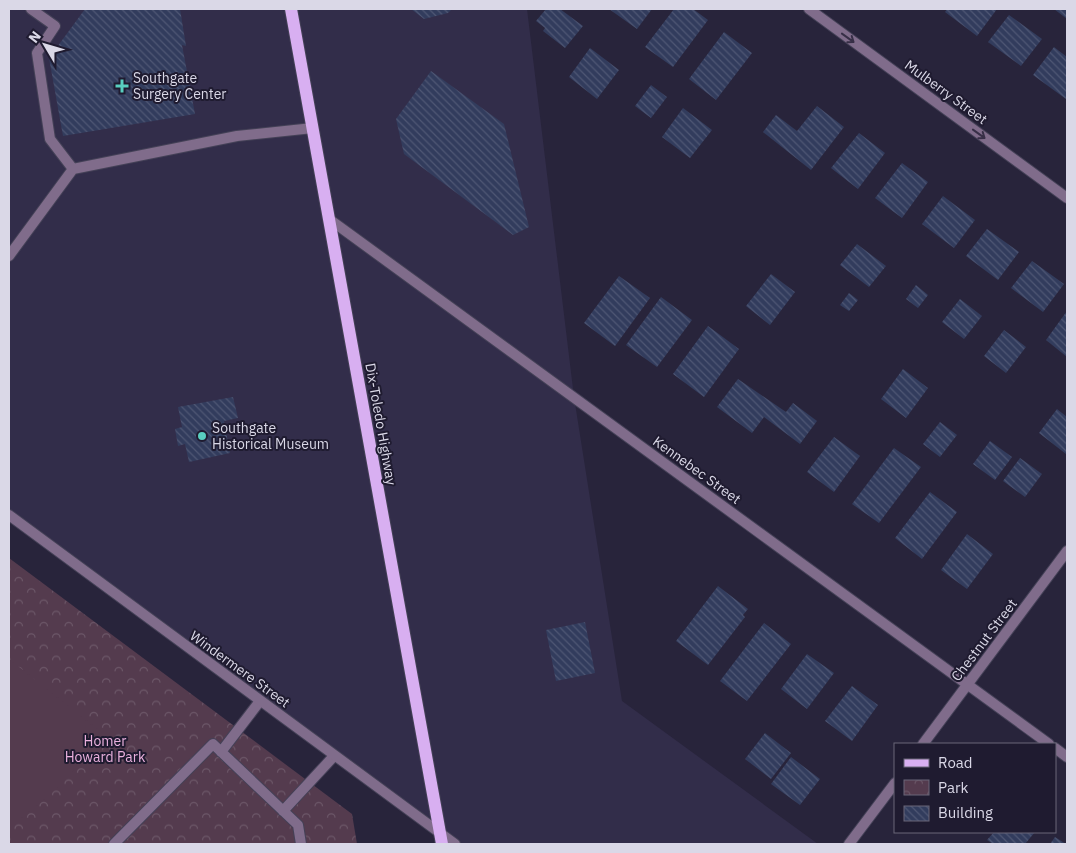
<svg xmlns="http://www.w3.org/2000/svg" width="1076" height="853" viewBox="0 0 1076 853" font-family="'IBM Plex Sans',sans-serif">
	<defs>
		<pattern id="park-crowns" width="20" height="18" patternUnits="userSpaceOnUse" patternTransform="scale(1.25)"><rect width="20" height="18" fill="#543b4e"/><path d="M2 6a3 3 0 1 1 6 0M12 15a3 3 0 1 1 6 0" fill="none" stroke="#6c5768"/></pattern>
		<pattern id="building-back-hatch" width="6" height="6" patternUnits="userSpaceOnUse" patternTransform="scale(1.25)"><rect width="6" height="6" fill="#323c5d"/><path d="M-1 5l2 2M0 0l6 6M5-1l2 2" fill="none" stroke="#4f5774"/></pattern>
	</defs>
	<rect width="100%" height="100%" fill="#28243b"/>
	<path fill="#322d4a" d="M9,9H527L574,397L622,701L818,844H442L440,833L9,515Z"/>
	<path fill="url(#park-crowns)" d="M9,558L352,814L357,844H9Z"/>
	<path fill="#543b4e" d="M9,659L106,736L57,788L9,829Z"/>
	<path fill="url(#building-back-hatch)" d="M85,9H180L186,46L182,45L195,114L63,136L49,58Z
		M411,9H452L448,13L424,19Z
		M546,9H560L583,26L565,48L543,31L545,28L536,21Z
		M609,9H652L637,29Z
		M674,9H693L708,20L673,67L645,47Z
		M947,9H997L977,36L945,12Z
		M1054,9H1067V19Z
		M1009,15L1042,39L1021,66L988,42Z
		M724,32L752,53L716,100L689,79Z
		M1054,47L1067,57L1066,99L1033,75Z
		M590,48L619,70L597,99L569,77Z
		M431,71L504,124L529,227L513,235L404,154L396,119Z
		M651,85L667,97L651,118L635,106Z
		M817,106L844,127L811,170L763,132L776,115L797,131Z
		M683,108L712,130L690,158L662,137Z
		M859,133L885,153L858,189L831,168Z
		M902,163L928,182L902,218L875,198Z
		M943,196L975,220L954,248L922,224Z
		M987,229L1019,252L998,280L966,256Z
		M857,244L886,266L869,287L840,265Z
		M1032,261L1064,284L1043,312L1011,288Z
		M771,274L795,292L770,325L746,306Z
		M619,276L650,298L615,346L584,323Z
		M916,285L928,295L918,308L906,299Z
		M849,293L858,300L849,311L840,305Z
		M661,297L692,320L657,367L626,345Z
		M960,299L982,316L964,339L942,322Z
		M1067,311V357L1046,340Z
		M708,326L739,349L704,397L673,374Z
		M1004,330L1026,347L1006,373L984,356Z
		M903,369L928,388L906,418L881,399Z
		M738,379L786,412L793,403L817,421L800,444L764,417L752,433L717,407Z
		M233,397L238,418L224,421L230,453L189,462L185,444L178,446L175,429L182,427L178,407Z
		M1057,409L1067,417L1066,454L1039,433Z
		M940,422L957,435L940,457L923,444Z
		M834,437L860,456L834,492L807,472Z
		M990,441L1012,457L995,480L973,464Z
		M894,448L921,467L879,523L852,504Z
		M1020,458L1042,474L1025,497L1003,481Z
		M930,492L957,512L922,559L895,538Z
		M967,534L993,554L967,589L941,570Z
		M718,586L748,609L743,615L745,617L708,665L676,641Z
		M585,622L595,673L556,681L546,630Z
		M764,623L791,644L747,701L720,681Z
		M807,654L834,673L807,709L781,689Z
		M852,686L878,705L852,741L825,721Z
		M765,733L791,753L771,779L745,759Z
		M791,757L820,779L800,805L771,784Z
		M994,832H1035L1025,844H993L987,840Z
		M1055,837L1066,844H1050Z"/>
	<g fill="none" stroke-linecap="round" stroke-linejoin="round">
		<defs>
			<path id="service" d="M31,9L55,26L37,53L50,139L73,169
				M9,256L73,169L237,136L313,128
				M221,752L260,701
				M283,811L334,756
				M114,844L213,744L298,825L301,844"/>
			<path id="minor" d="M809,9L1067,198
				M329,219L1049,744
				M9,515L455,844
				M923,744L1067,551
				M1055,748L1067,757
				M849,844L895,783"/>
			<path id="primary" d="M291,9L442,844"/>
		</defs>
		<use href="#service" stroke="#444157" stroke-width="12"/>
		<use href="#minor" stroke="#444157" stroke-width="12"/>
		<use href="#primary" stroke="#444157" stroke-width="14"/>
		<use href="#service" stroke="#806c8b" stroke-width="10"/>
		<use href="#minor" stroke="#806c8b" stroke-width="10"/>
		<use href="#primary" stroke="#d8aff1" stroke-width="12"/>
	</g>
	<defs><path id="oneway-shaft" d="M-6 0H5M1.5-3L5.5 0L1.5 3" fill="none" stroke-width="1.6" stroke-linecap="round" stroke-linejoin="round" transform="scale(1.25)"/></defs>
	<g stroke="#372f47">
		<use href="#oneway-shaft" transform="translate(848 38) rotate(36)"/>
		<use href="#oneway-shaft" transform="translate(979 134) rotate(36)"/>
	</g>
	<g fill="#59cebf" stroke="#1f1b30" stroke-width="2">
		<path d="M119.5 78.5h5v5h5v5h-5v5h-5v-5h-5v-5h5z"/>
		<circle cx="202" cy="436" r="5"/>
	</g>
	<g text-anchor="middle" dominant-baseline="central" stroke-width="4" stroke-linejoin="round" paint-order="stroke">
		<g font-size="14" fill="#dad8e7" stroke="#1f1b30" text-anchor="start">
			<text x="133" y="78">Southgate<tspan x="133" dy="16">Surgery Center</tspan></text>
			<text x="212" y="428">Southgate<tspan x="212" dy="16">Historical Museum</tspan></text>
		</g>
		<g font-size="14" fill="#dad8e7" stroke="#1f1b30">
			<text transform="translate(946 92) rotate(36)">Mulberry Street</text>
			<text transform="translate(381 424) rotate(80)">Dix-Toledo Highway</text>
			<text transform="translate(697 470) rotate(36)">Kennebec Street</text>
			<text transform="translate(984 640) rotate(-53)">Chestnut Street</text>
			<text transform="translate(240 669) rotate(36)">Windermere Street</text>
		</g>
		<g font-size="14" fill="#ebb1de" stroke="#1f1b30">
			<text x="105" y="741">Homer<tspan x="105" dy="16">Howard Park</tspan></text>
		</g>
	</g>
	<rect width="1076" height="853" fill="none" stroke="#dad8e7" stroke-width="20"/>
	<rect x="894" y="743" width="162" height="90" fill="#1f1b30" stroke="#6a6779"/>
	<rect x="904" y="759" width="25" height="8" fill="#d8aff1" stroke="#6a6779"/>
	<text x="938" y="768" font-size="15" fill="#dad8e7">Road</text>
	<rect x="904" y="780" width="25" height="15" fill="url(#park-crowns)" stroke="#6a6779"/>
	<text x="938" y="793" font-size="15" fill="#dad8e7">Park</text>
	<rect x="904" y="806" width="25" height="15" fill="url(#building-back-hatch)" stroke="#6a6779"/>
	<text x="938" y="818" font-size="15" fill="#dad8e7">Building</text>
	<g transform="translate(45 45) rotate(308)" stroke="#1f1b30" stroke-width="4" paint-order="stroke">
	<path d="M0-4L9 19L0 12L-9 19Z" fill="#dad8e7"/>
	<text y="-8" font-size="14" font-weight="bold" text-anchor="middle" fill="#dad8e7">N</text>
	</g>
</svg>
